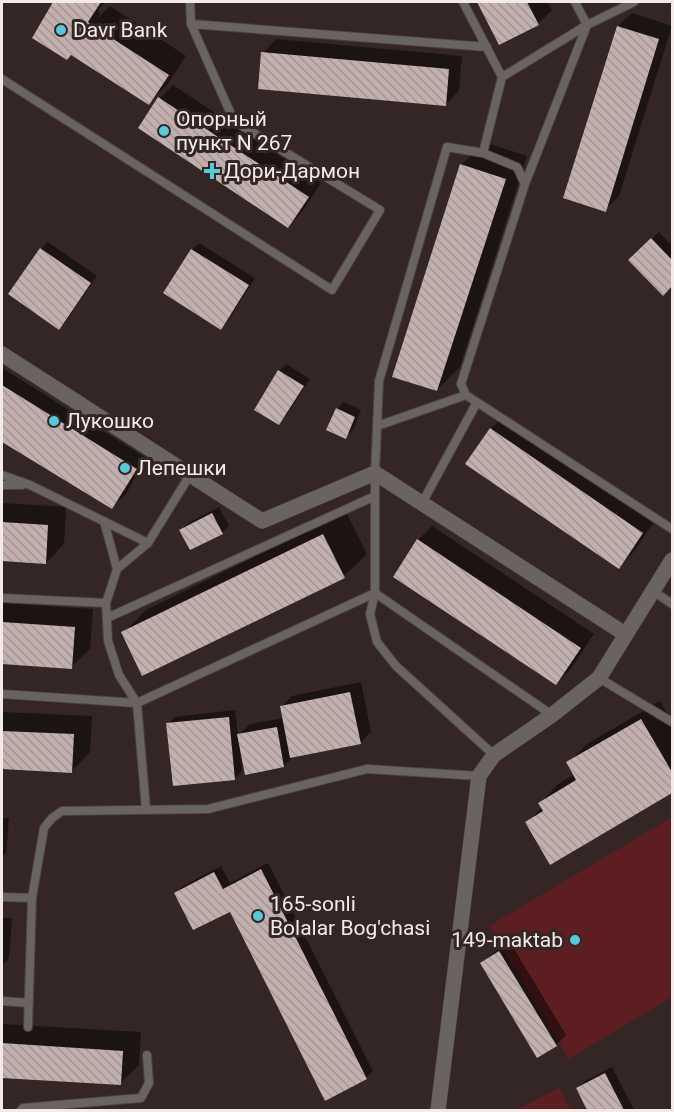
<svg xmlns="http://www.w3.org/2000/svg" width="674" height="1112" viewBox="0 0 674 1112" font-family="Roboto,sans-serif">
	<defs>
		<pattern id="building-back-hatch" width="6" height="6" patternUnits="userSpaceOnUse" patternTransform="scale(1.5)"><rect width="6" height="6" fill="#c2b0af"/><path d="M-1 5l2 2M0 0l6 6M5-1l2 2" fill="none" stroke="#a49695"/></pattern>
	</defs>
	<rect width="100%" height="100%" fill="#332625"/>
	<path fill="#5d1e22" d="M672,817V997L569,1059L489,926Z
		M559,1088L571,1110H515Z"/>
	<path fill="#0007" d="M55,2H105L97,11L100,13L97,19L110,6L186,56L167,85L149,103L72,53L34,38Z
		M479,2H547L552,10L538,24L500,43Z
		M632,13L672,26L619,196L605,210L565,197L618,26Z
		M276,39L462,56L459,91L446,104L263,53Z
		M173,85L321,183L302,212L288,226L160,98Z
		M484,142L527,156L460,367L437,390L461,165Z
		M659,232L672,246V284L663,294L630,260Z
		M48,242L97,276L66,321L59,328L10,293L41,249Z
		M199,243L255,278L228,321L221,328L192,250Z
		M286,364L310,379L286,416L279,423L256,409L279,371Z
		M2,368L146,458L126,494L112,507L2,441Z
		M344,402L361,410L353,430L346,437L337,409Z
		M504,415L656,519L632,554L618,567L491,429Z
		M2,503L66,507L64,544L46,563L2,560Z
		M219,507L229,526L222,533L181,530L188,523Z
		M346,512L367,554L344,576L123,633L146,610Z
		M432,526L594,634L570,670L556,683L395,576L418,540Z
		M2,603L93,609L90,649L71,667L2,663Z
		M361,682L371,732L360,743L294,756L284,766L240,751L242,771L235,778L168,724L175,717L235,710L238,736L250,724L284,718L282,706L292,696Z
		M660,701L672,722V791L551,863L527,823L542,807L540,803L558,784L575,774L568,763L587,744Z
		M2,712L92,716L90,752L72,771L2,768Z
		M2,818H9L6,853L2,857Z
		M268,863L373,1071L366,1078L230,910L176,893L183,886L221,866L230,883Z
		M2,918H12L9,958L2,966Z
		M510,942L566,1035L556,1045L482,963L493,953Z
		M2,1024L141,1032L139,1065L120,1083L2,1076Z
		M612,1067L634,1110H589L578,1088L585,1081Z"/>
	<path fill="url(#building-back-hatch)" d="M53,2H101L88,22L90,24L169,75L149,105L71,55L67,60L32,38Z
		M477,2H527L539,25L499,45Z
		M617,26L659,39L606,212L563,198Z
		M261,52L449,69L446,106L258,89Z
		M158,97L309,197L288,228L138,128Z
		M460,164L506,179L437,391L392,377Z
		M651,238L672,260V286L663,296L628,260Z
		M40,248L91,283L59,330L8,294Z
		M191,249L249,285L221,330L163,293Z
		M278,370L304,386L279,425L254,410Z
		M2,385L137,469L112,509L2,442Z
		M336,408L355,417L346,439L326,430Z
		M490,428L643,533L619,569L465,464Z
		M212,513L223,534L190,550L179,530Z
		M2,522L48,525L46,564L2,561Z
		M323,534L345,578L142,676L121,632Z
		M417,539L581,648L556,685L393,577Z
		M2,622L75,627L72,669L2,664Z
		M350,692L361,744L290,758L280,706Z
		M229,717L235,780L173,786L166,723Z
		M641,719L672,772V793L550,865L525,822L543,811L538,803L576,780L566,762Z
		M277,727L284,767L245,775L237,734Z
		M2,731L74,734L72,773L2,769Z
		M261,869L367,1079L325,1101L230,912L193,930L174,893L214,872L223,889Z
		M499,951L557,1046L537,1058L480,963Z
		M2,1043L123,1051L121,1085L2,1078Z
		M605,1073L624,1110H587L576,1088Z"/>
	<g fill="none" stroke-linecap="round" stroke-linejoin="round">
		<defs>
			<path id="lane" d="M463,2L502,77
				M191,24L487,47
				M2,79L332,290L380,210L234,121L191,24L190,2
				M483,153L517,167L525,184L461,384L466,395L672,529
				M525,184L587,25L575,2
				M377,426L466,395
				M2,475L30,485L148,543L190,475
				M2,485H22
				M422,503L477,402
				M104,521L117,569
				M653,591L672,604
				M375,593L552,715
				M2,598L106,603
				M107,618L375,496
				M599,678L672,722
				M2,694L137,703
				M137,703L119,675L108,641L106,603L117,569L148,543
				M494,755L396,666L377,642L370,614L375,593V473L379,381L447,147L483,153L502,77L587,25L634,2
				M146,809L137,703L375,593
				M2,897L32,898
				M2,1001L29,1003
				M28,1027L32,898L44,828L52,818L62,811L208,809L367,769L479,776
				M21,1110L23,1108L141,1098L149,1083L147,1055"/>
			<path id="street" d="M2,354L262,521L375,473L625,634
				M438,1110L479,776L494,755L552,715L599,678L672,560"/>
		</defs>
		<use href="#lane" stroke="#4e4141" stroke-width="10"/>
		<use href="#street" stroke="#4e4141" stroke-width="16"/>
		<use href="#lane" stroke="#6a6363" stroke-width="8"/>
		<use href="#street" stroke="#6a6363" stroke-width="15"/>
	</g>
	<g fill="#54cadd" stroke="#332625" stroke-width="2">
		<circle cx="61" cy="30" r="6"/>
		<circle cx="164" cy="131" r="6"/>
		<path d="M209 162h6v6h6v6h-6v6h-6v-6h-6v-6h6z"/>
		<circle cx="54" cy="421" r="6"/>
		<circle cx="125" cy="468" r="6"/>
		<circle cx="258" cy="916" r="6"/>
		<circle cx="575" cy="940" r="6"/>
	</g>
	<g text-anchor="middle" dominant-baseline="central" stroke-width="6" stroke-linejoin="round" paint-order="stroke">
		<g font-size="21" fill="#f3eaea" stroke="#332625" text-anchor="start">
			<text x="73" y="30">Davr Bank</text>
			<text x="176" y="119">Опорный<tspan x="176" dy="24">пункт N 267</tspan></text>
			<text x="224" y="171">Дори-Дармон</text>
			<text x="66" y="421">Лукошко</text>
			<text x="137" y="468">Лепешки</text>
			<text x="270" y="904">165-sonli<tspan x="270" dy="24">Bolalar Bog'chasi</tspan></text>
			<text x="563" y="940" text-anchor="end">149-maktab</text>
		</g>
	</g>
	<rect width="674" height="1112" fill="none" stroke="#f3eaea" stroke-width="6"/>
</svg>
